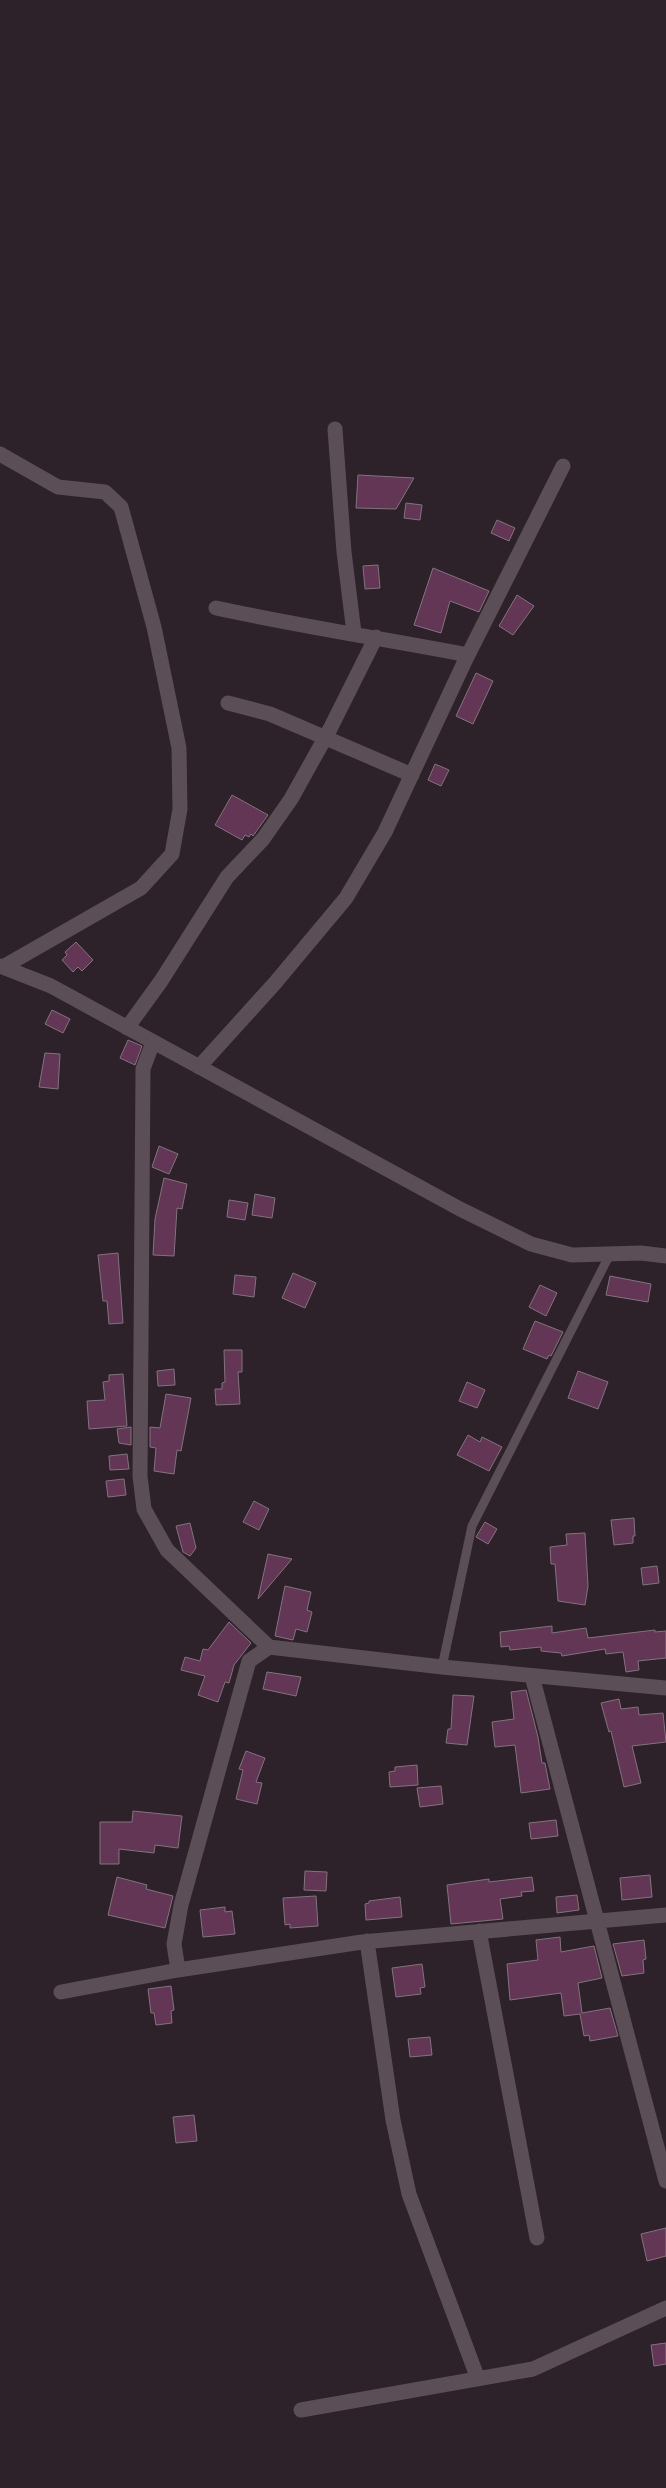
<svg xmlns="http://www.w3.org/2000/svg" width="666" height="2488" viewBox="0 0 666 2488" font-family="'IBM Plex Sans',sans-serif">
	<rect width="100%" height="100%" fill="#2d2229"/>
	<path fill="#623654" stroke="#81747c" d="M358,475L414,478L396,509L356,508Z
		M406,503L422,505L420,520L404,518Z
		M497,520L515,528L509,541L491,533Z
		M378,565L380,588L365,589L363,566Z
		M433,568L489,591L479,612L450,601L441,633L414,625Z
		M517,595L534,606L513,635L499,626Z
		M476,673L493,681L473,724L456,716Z
		M435,764L449,770L441,786L428,780Z
		M232,795L268,815L253,836L251,834L249,837L245,835L242,840L215,825Z
		M76,942L93,960L82,971L78,967L73,972L62,960L67,955L65,952Z
		M52,1010L70,1019L63,1033L45,1024Z
		M128,1040L142,1046L135,1065L120,1058Z
		M45,1053L60,1054L58,1089L39,1087Z
		M159,1146L178,1154L169,1174L152,1167Z
		M164,1178L187,1184L182,1209L177,1208L174,1256L153,1255L155,1219Z
		M255,1194L275,1198L272,1218L252,1215Z
		M229,1200L248,1203L245,1220L227,1217Z
		M118,1253L123,1323L109,1324L107,1301H103L98,1255Z
		M293,1273L316,1283L305,1308L282,1298Z
		M235,1275L256,1277L254,1297L233,1294Z
		M610,1276L651,1284L648,1302L606,1295Z
		M540,1285L557,1293L546,1316L529,1307Z
		M535,1321L563,1332L551,1356L549,1355L547,1359L523,1349Z
		M224,1350H242V1372H238L240,1404L216,1405L215,1389H222V1383L225,1382Z
		M174,1369L175,1385L158,1386L157,1371Z
		M578,1371L608,1382L598,1409L568,1398Z
		M123,1374L127,1426L89,1429L87,1401L105,1400L103,1382L109,1381V1375Z
		M467,1382L485,1390L477,1408L459,1401Z
		M166,1394L191,1398L181,1451L177,1450L174,1474L154,1471L156,1448L150,1447V1427L160,1428Z
		M131,1427V1445L119,1443L117,1429Z
		M468,1435L480,1442L482,1437L502,1447L489,1471L457,1455Z
		M127,1454L129,1469L110,1470L109,1456Z
		M124,1479L126,1495L108,1497L106,1481Z
		M254,1501L269,1509L259,1530L243,1522Z
		M634,1518L635,1536H633V1543L614,1545L611,1520Z
		M485,1522L497,1529L488,1544L476,1537Z
		M190,1523L196,1548L190,1556L183,1552L176,1526Z
		M585,1533L588,1586L585,1605L558,1601L555,1564H551L550,1547L567,1545L566,1534Z
		M268,1554L292,1559L258,1599Z
		M657,1566L659,1583L643,1585L641,1568Z
		M285,1586L311,1592L307,1610L312,1612L307,1632L296,1629L293,1640L275,1636Z
		M229,1622L251,1643L234,1665L229,1683L225,1682L218,1702L198,1695L205,1676L181,1670L185,1657L200,1661L203,1649L208,1650Z
		M552,1626V1633L586,1628L588,1638L655,1630V1632L666,1631V1658L638,1661L639,1670L626,1672L623,1652L606,1654L605,1649L562,1656L561,1653L541,1651V1647L510,1650L509,1646L501,1647L500,1632Z
		M267,1672L301,1677L296,1696L263,1689Z
		M526,1690L538,1737L542,1763H545L550,1789L521,1793L515,1745L495,1747L492,1722L514,1719L511,1692Z
		M453,1695L474,1696L467,1745L446,1743L448,1729H451Z
		M619,1699L621,1709L638,1707L639,1715L663,1713L666,1742L632,1746L641,1783L624,1787L611,1731L609,1732L601,1703Z
		M246,1751L265,1758L256,1782L262,1783L257,1804L236,1799L243,1770L239,1769Z
		M417,1765L418,1785L390,1787L389,1772L395,1771V1767Z
		M441,1786L443,1804L420,1807L417,1788Z
		M133,1811L182,1816L178,1848L155,1845L154,1853L119,1849V1864H100V1822H132Z
		M556,1820L558,1836L531,1839L529,1823Z
		M305,1871L327,1872L326,1891L304,1890Z
		M650,1875L652,1897L622,1900L620,1878Z
		M117,1877L147,1885L146,1889L173,1896L165,1928L108,1915Z
		M532,1877L534,1891L521,1892L522,1896L500,1899L503,1919L451,1924L447,1885L489,1879V1882Z
		M577,1895L579,1910L557,1913L556,1897Z
		M316,1896L318,1926L290,1928V1924L285,1925L283,1898Z
		M400,1897L402,1917L366,1920L365,1904L369,1903V1901Z
		M225,1907V1912L232,1911L235,1934L203,1937L200,1910Z
		M560,1937L561,1952L594,1946L602,1978L578,1983L582,2013L610,2008L618,2036L590,2041L589,2035L584,2036L580,2014L564,2016L561,1993L510,2000L507,1964L538,1960L536,1940Z
		M644,1940L646,1959L643,1960L644,1973L622,1976L613,1944Z
		M422,1964L425,1987L420,1988L421,1994L396,1997L392,1968Z
		M171,1986L174,2010L171,2011L172,2023L156,2025L154,2013H151L148,1989Z
		M430,2037L432,2055L410,2057L408,2039Z
		M194,2115L197,2141L176,2143L173,2117Z
		M666,2228V2256L647,2261L641,2234Z
		M666,2343V2364L654,2366L651,2345Z"/>
	<g fill="none" stroke-linecap="round" stroke-linejoin="round">
		<path stroke="#5b4e56" stroke-width="9" d="M442,1667L472,1526L610,1254"/>
		<path stroke="#5b4e56" stroke-width="15" d="M335,429L344,552L354,633
			M0,454L58,487L105,492L121,507L154,627L179,748L180,809L172,854L141,888L3,967
			M216,608C299,626 384,639 468,655
			M228,703L270,714L412,775
			M0,966L51,986L460,1209L531,1244L572,1255L641,1253L666,1256
			M127,1028L161,981L227,877L263,839L291,799L330,729L376,637
			M153,1042L143,1069L140,1476L144,1509L167,1550L269,1647
			M199,1067L275,983L346,898L385,832L464,663L563,466
			M532,1676L666,2181
			M479,1931L537,2238
			M367,1941L393,2120L409,2194L478,2379
			M178,1970L174,1944L181,1905L249,1661L269,1647L442,1667L666,1688
			M61,1992L178,1970L362,1942L666,1915
			M301,2410L533,2369L666,2308"/>
	</g>
</svg>
